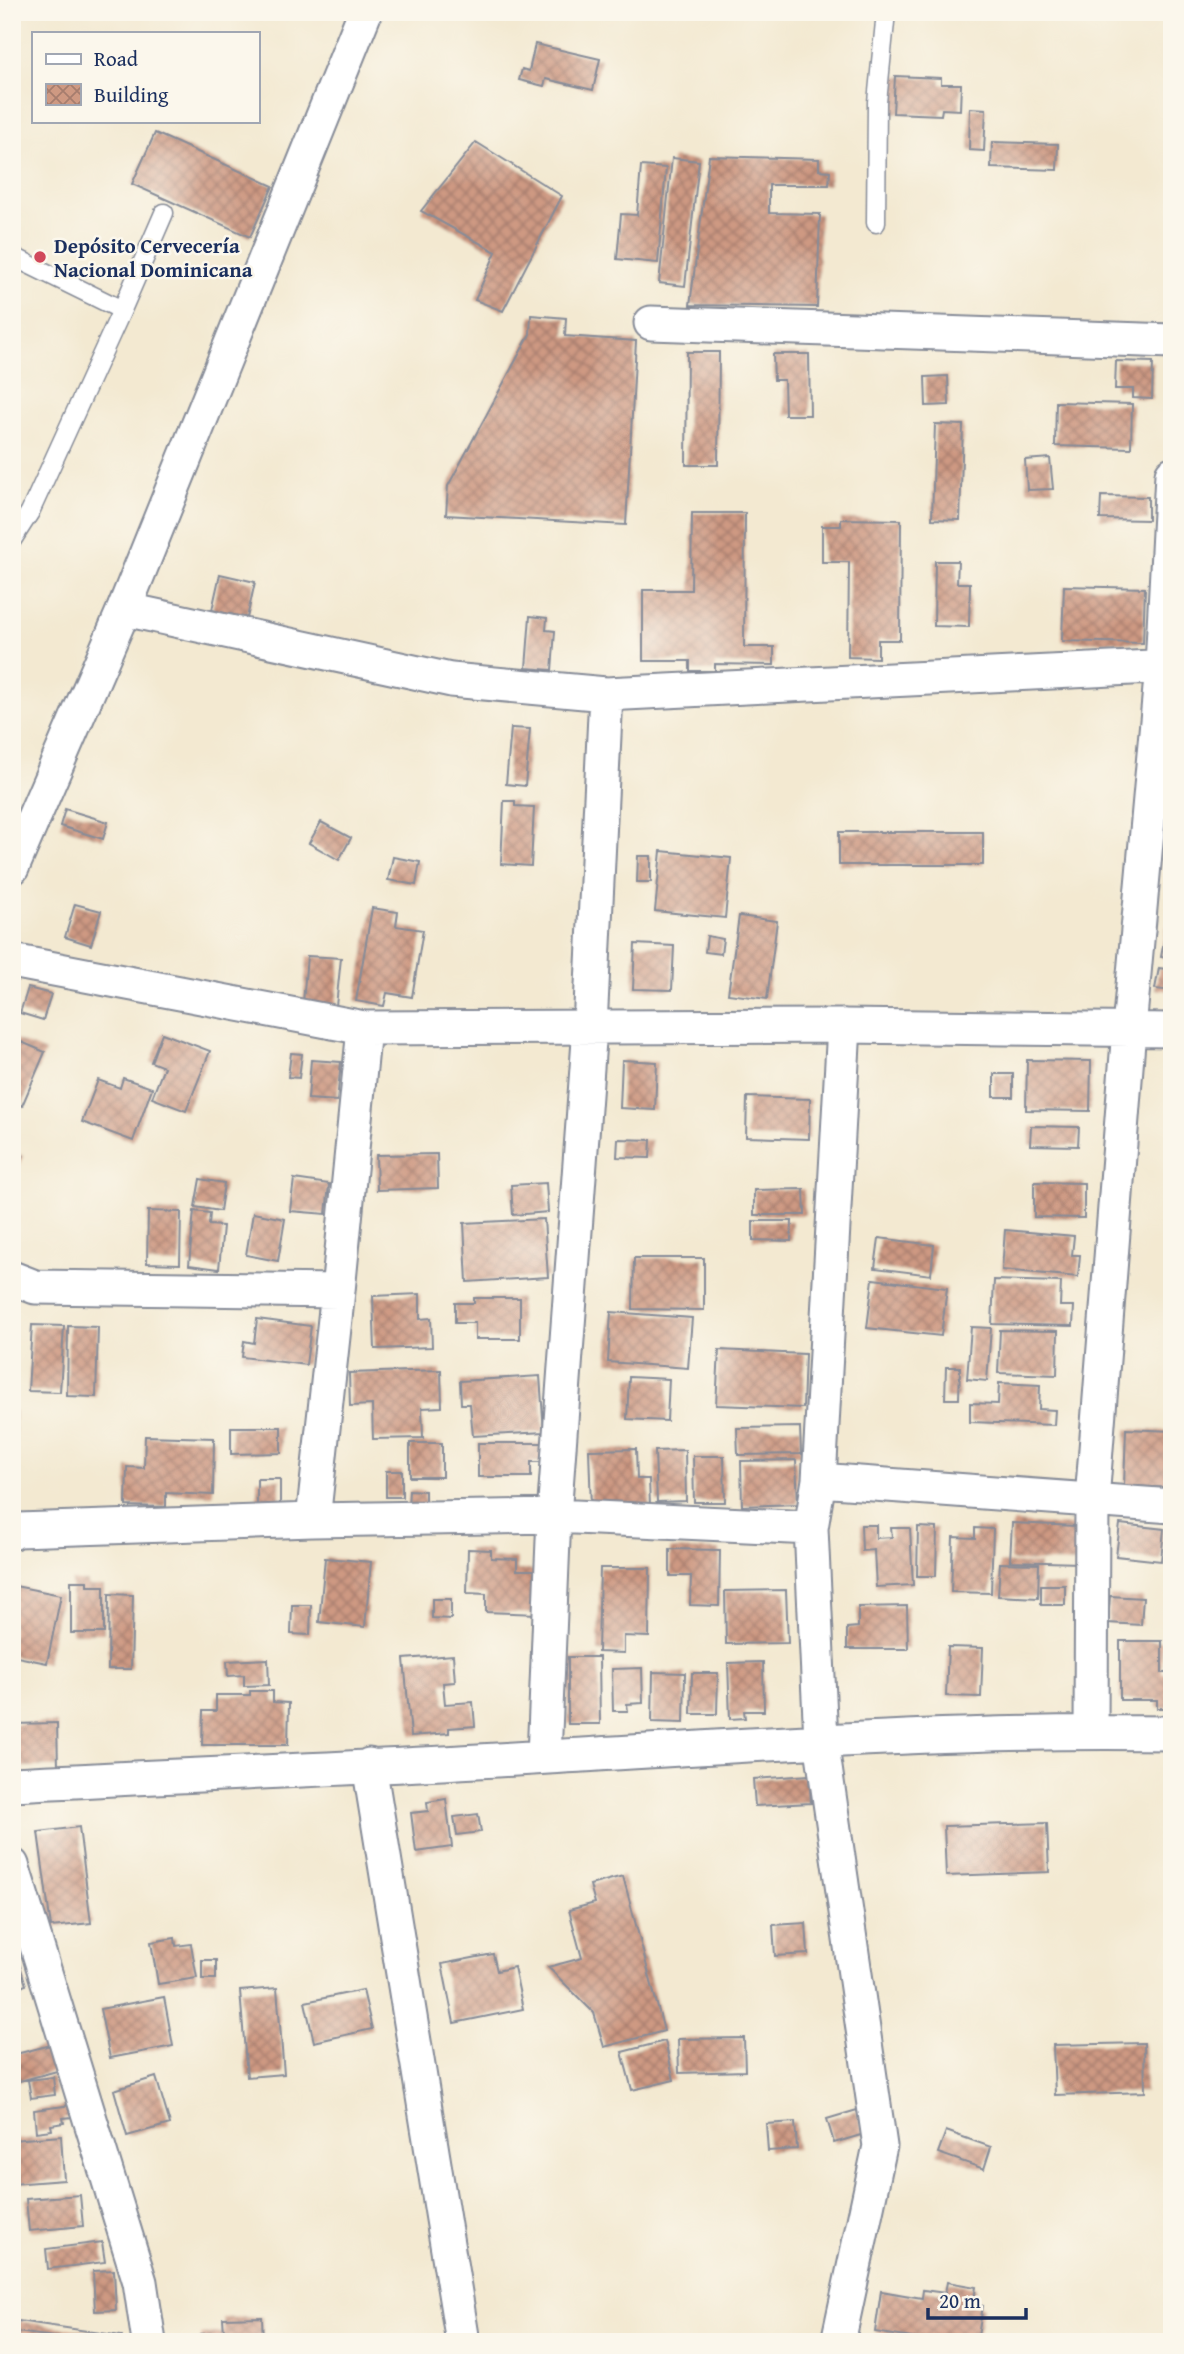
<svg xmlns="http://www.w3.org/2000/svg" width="1184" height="2354" viewBox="0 0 1184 2354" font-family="'Gentium Book Plus',serif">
	<defs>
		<pattern id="building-cross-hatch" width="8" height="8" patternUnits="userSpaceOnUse" patternTransform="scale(1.75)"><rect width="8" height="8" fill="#ce9982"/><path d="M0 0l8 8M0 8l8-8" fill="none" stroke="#a67d6e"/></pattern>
	</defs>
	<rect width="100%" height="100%" fill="#fbf7ec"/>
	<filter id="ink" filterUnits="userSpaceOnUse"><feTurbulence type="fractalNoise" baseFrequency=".0143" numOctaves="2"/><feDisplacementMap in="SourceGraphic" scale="14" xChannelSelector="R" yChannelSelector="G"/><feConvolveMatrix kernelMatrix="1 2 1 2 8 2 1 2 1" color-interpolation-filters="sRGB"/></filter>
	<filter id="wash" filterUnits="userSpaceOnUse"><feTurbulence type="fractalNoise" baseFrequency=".00686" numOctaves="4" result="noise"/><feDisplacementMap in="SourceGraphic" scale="28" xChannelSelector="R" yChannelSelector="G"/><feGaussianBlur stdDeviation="1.57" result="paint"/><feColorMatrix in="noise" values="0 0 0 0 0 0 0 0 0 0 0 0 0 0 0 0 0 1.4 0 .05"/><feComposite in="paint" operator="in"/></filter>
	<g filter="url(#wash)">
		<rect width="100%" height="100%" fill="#f3e9d1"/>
		<g id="blocks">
			<path fill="url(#building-cross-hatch)" d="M535,44L600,59L593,90L546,79L544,86L519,80L522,69L529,71Z
				M895,76L941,78V84H961L960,110L942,109L941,115L893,113Z
				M970,108L986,109L984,151L969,150Z
				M155,133L273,186L250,237L132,184Z
				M476,142L562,196L503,311L475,300L496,252L421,211Z
				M992,142L1058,144L1057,170L991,168Z
				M709,156L819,159V170L830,171L829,185H769V213L820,214L817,307L690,305Z
				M672,158L699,161L685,286L659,283Z
				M641,166L666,168L658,263L617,259L621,214L637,215Z
				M531,315L566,318L565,336L636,341L626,525L446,515L448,486L530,334Z
				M687,352H719L718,465H686Z
				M773,354H809L810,415H785L784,380H774Z
				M1116,361L1153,362L1152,399L1133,398V389H1115Z
				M948,376L949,405L926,406L925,377Z
				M1056,402L1132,404L1131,448L1055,446Z
				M935,424L963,425L960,520L932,519Z
				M1050,458L1053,489L1027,490L1025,460Z
				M1101,496L1148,497V520L1100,519Z
				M692,513H745L744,647H774V665L715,664V671H690V661H643V590H691Z
				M841,519L901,520L900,640H878V658L848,657L849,562H822V526H841Z
				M935,561H958L957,583H970L969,627L934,626Z
				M220,574L255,582L247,618L212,610Z
				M1064,586L1145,588L1143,643L1062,641Z
				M530,616L547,618L546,630L555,631L552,670L526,668Z
				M511,728L530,729L525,786L506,784Z
				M504,801H515V806L534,807L531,866L501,864Z
				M65,809L108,822L103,839L60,826Z
				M321,822L351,838L339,860L309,843Z
				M839,832H983V865H839Z
				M661,851L731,858L725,918L655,911Z
				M638,856H651V882H637Z
				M393,857L420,862L416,885L388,880Z
				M75,904L101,911L91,945L65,937Z
				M372,908L398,912L396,926L423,930L412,997L387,993L384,1006L356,1001Z
				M739,916L777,921L767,999L728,994Z
				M1167,925H1172V959L1161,957Z
				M707,936L723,939L721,954L705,952Z
				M635,944L674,946L672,990L633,989Z
				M307,956L341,958L336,1006L303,1003Z
				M1159,968L1172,970V991L1155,989Z
				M28,988L51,994L43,1020L20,1013Z
				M162,1033L210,1051L186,1111L152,1098L164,1067L151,1062Z
				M12,1038L45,1052L22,1106L12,1102Z
				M291,1053L302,1054L299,1078L288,1077Z
				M311,1060L341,1062L337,1101L308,1099Z
				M622,1060L657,1062L655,1110L620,1108Z
				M1027,1060L1091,1061L1090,1111L1026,1110Z
				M994,1074H1013V1097H994Z
				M123,1078L152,1088L133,1141L82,1122L98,1080L120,1088Z
				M747,1097L810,1099L809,1139L746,1137Z
				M1031,1126L1079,1127L1078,1146L1030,1145Z
				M618,1139L651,1140L650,1158L617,1157Z
				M12,1151L23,1156L12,1181Z
				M437,1154L438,1188L377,1190L376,1155Z
				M200,1179L224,1183L220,1211L195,1207Z
				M294,1179L329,1184L326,1214L290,1211Z
				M1034,1182L1084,1183V1218L1034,1217Z
				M546,1183L548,1212L513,1215L511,1185Z
				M804,1189L805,1215H754V1190Z
				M148,1211L181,1212L180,1264L147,1263Z
				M194,1211L210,1213L209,1225L223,1226L219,1269L189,1265Z
				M253,1213L285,1219L278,1261L246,1255Z
				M544,1219L548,1277L467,1282L464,1223Z
				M753,1221H792L791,1241L753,1240Z
				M1005,1230L1074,1236L1072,1255H1080L1078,1277L1002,1270Z
				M879,1238L934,1245L931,1275L875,1268Z
				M634,1258H704V1310L633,1309Z
				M873,1279L947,1288L941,1336L867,1328Z
				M994,1280L1061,1282L1060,1306H1074L1073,1326L992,1324Z
				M420,1294V1319L431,1318L432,1347L375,1349L373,1296Z
				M474,1298H520V1339H475V1323H455V1303H474Z
				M611,1312L692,1318L688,1368L608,1362Z
				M257,1319L311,1326L306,1365L242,1357L244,1341L254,1343Z
				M32,1325L64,1326L60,1392L28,1391Z
				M68,1326L98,1327L96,1397L67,1396Z
				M971,1327L991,1328L987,1381L967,1379Z
				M1000,1330L1058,1331L1057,1375L998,1373Z
				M719,1350L805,1354L803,1408L716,1405Z
				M946,1367H960L959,1399H945Z
				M441,1370L442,1407L422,1408L423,1438L373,1439L372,1405L350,1406L349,1373Z
				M540,1376L544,1432L473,1436L470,1404H461L460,1381Z
				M629,1377L669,1379L667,1421L627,1419Z
				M999,1383L1040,1385L1039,1409L1055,1410L1054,1425L970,1422V1403L998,1404Z
				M12,1410H15L16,1462H12Z
				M231,1427H281V1453L231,1454Z
				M800,1427L801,1454L738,1455L737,1428Z
				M1126,1429L1172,1431V1488L1124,1486Z
				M145,1436L214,1438L213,1495L166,1493V1507L126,1506L127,1467L144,1468Z
				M410,1443H442V1477H410Z
				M478,1443H545V1462H531V1477H478Z
				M636,1449L637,1479H649L650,1506L591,1507L589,1450Z
				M685,1450L686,1501L657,1502L655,1451Z
				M693,1456H724L725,1502H694Z
				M796,1460L798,1504L742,1506L741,1461Z
				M386,1471H402V1497H386Z
				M257,1479H280V1508H257Z
				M409,1490L425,1491V1510L408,1509Z
				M1012,1523L1076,1526L1075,1548H1081L1080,1563L1010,1561Z
				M1120,1524L1164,1529L1161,1561L1116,1556Z
				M861,1525H876V1538L892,1537L891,1528H910L913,1585L876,1587L874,1550L862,1551Z
				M918,1527L937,1528L936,1576H917Z
				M975,1528L993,1529L991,1593L951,1592L953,1537L975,1538Z
				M468,1549L491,1550V1558L517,1559V1570H538L537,1614L486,1612V1594L467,1593Z
				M670,1549L720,1550L719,1606L690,1605L691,1576H670Z
				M325,1558L371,1562L365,1627L319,1622Z
				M1000,1563L1039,1564L1038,1598L998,1596Z
				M600,1568H650L649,1637L624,1636V1653L598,1652Z
				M71,1581H87V1586H104V1633H71Z
				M1041,1585H1065V1605H1041Z
				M15,1586L61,1595L47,1663L12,1656V1601Z
				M786,1590L788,1643L726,1644L725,1591Z
				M109,1594L133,1595L131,1669H108Z
				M1110,1596L1143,1598L1141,1625L1108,1623Z
				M432,1599H451V1619L432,1618Z
				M292,1605H311L310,1635L291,1634Z
				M907,1606L908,1649H847V1628L858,1627V1607Z
				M1120,1641H1162V1673H1172V1708H1157V1700H1120Z
				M948,1647L983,1648L981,1697L946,1696Z
				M453,1655L455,1682L443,1683L445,1704L473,1702L475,1726L449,1728V1733L411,1736L404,1659Z
				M568,1657H599L600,1724H568Z
				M268,1659L269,1685L244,1686V1675L228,1676L227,1661Z
				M763,1662L764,1711H744L745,1718L730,1719L728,1663Z
				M642,1668L643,1703L627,1704L628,1711H613L612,1669Z
				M653,1672L685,1673L684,1723L652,1722Z
				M692,1673H718L717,1714H691Z
				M250,1691H273V1702L289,1703L288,1745H202L203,1711H216V1695H250Z
				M57,1723L58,1767H12V1724Z
				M809,1775L811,1803L755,1806L753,1779Z
				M446,1799L452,1847L416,1852L411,1813L428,1811L427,1802Z
				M478,1814L481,1832L457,1835L454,1817Z
				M1047,1823L1049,1872L946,1876L944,1826Z
				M79,1827L91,1923L51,1927L38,1832Z
				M623,1876L664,2031L604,2047L594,2013L548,1967L582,1958L569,1910L595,1903L590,1885Z
				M806,1923L808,1954L775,1956L773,1925Z
				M175,1938L176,1946L191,1944L197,1978L158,1984L151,1942Z
				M14,1947L26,1985L12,1990V1948Z
				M493,1954L497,1971L514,1967L523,2009L454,2023L442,1964Z
				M202,1960H216V1979H202Z
				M277,1988L284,2074L247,2077L240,1991Z
				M363,1990L372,2029L314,2042L305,2002Z
				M164,1997L173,2046L110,2058L100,2009Z
				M744,2038L745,2071L679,2073L678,2039Z
				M665,2041L674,2080L632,2090L622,2052Z
				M1144,2043L1145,2092L1055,2095L1053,2045Z
				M51,2045L57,2071L12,2083V2055Z
				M53,2077L55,2095L31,2098L28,2080Z
				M156,2077L170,2124L127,2136L114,2090Z
				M72,2105L73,2117L63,2118L64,2123L51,2125L52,2130L36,2132L34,2110Z
				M857,2110L864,2134L834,2143L827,2119Z
				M795,2122L797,2149L768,2151L766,2124Z
				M946,2131L991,2147L984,2169L938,2153Z
				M61,2136L64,2180L12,2184V2140Z
				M80,2195L83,2226L29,2231L26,2199Z
				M102,2242L105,2262L48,2269L46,2249Z
				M114,2270L116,2310L95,2311L93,2271Z
				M947,2282L976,2287L973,2305L983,2306L977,2342H936L875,2332L881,2291L922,2298L923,2290L945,2293Z
				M262,2317L263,2342H202L201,2334L224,2333L223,2318Z
				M18,2321L122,2336V2342H92L16,2332Z
				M1151,2335L1172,2339V2342H1150Z"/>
		</g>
	</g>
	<g filter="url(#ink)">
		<use href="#blocks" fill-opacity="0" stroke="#878c98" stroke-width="2"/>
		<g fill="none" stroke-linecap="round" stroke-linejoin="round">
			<defs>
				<path id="service" d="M876,223L877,102L886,12
					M12,256L122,310L30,512L12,540
					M122,310L164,213"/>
				<path id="minor" d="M651,323L1172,341
					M124,609L451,680L606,694L1172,666
					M12,868L124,609L365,12
					M12,961L364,1028L844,1026L1172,1030
					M12,1278L35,1287L338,1291
					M819,1480L1172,1506
					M313,1520L338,1291L364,1028
					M12,1533L18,1530L313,1520L554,1516L811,1528
					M1091,1732L1092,1500L1129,1029L1162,666L1172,474
					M544,1757L554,1516L590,1027L606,694
					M369,1765L463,2342
					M12,1784C191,1775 370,1768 548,1757C756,1745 964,1729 1172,1733
					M12,1865L140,2282L149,2342
					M838,2342L880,2146L821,1740L811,1528L819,1480L844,1026"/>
			</defs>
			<use href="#service" stroke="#878c98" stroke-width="21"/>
			<use href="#minor" stroke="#878c98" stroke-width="37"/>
			<use href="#service" stroke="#fff" stroke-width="18"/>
			<use href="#minor" stroke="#fff" stroke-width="33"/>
		</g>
	</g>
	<circle fill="#d1495b" stroke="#fbf7ec" stroke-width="2.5" cx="40" cy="257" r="7"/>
	<g text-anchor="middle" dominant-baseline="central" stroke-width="5" stroke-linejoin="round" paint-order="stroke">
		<g font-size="21" font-weight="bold" fill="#1b2f5e" stroke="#fbf7ec" text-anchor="start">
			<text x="54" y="245">Depósito Cervecería<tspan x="54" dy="24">Nacional Dominicana</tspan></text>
		</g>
	</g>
	<rect width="1184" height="2354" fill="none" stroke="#fbf7ec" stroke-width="42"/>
	<rect x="32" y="32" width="228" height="91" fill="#fbf7ec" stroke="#a1a7b3" stroke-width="2"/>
	<rect x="46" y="54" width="35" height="10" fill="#ffffff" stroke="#a1a7b3" stroke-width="2"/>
	<text x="94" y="66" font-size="21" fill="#1b2f5e">Road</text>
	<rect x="46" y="84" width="35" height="21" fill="url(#building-cross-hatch)" stroke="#a1a7b3" stroke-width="2"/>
	<text x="94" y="102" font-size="21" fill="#1b2f5e">Building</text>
	<path d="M928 2308v10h98v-10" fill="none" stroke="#1b2f5e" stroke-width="3.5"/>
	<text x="939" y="2308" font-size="21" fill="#1b2f5e" stroke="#fbf7ec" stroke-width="5" paint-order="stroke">20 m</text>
</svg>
